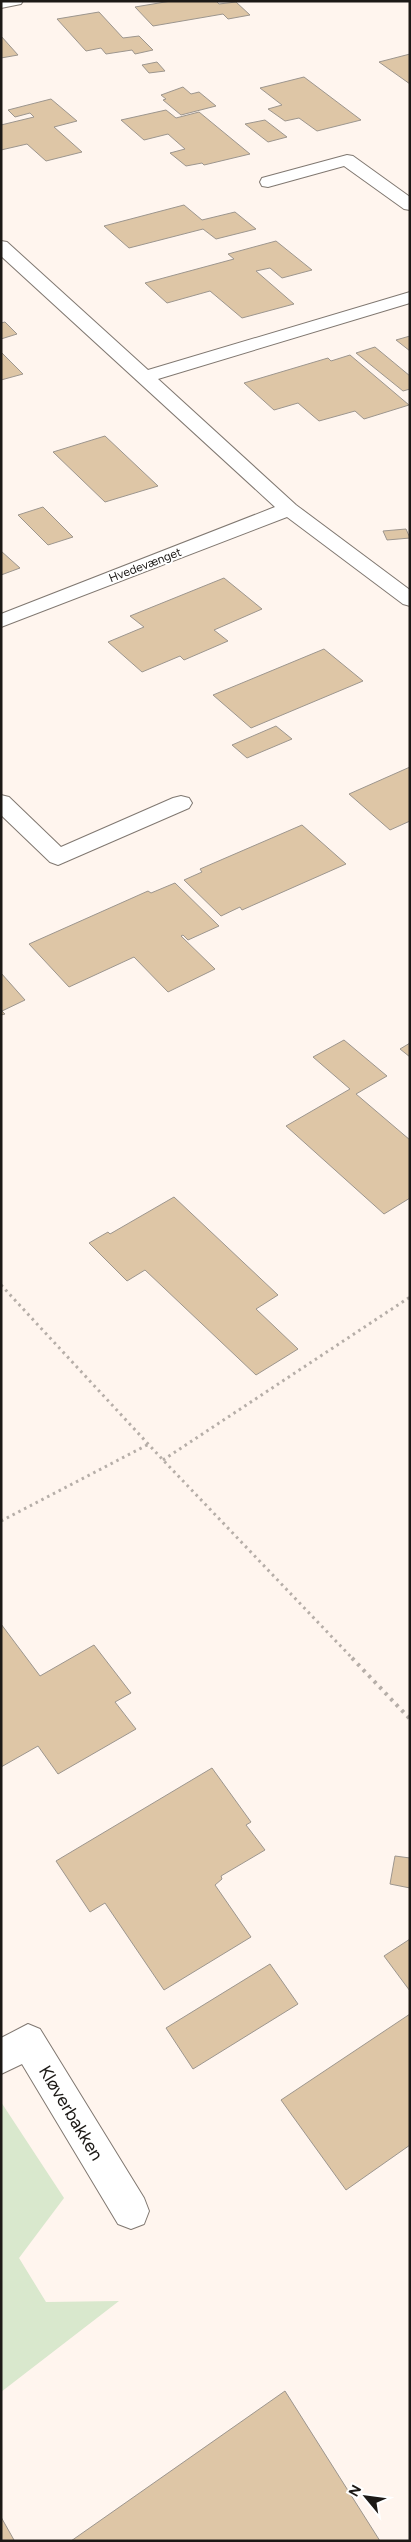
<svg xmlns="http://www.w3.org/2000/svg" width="411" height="2542" viewBox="0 0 411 2542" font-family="Figtree,sans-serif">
	<rect width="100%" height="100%" fill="#fff5ee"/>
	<path fill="#d9e8cd" d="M1,2102L64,2198L19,2258L46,2302L119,2301L1,2392Z"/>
	<path fill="#dec6a6" stroke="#9d968e" d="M171,1H216L219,4L236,2L250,15L228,19L223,14L153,26L135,7Z
		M99,12L123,38L139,36L153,50L135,54L132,50L106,54L101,48L86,51L57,19Z
		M1,36L18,55L1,58Z
		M410,54V84L379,62Z
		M157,62L165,71L149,73L142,65Z
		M304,77L361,120L317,131L299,118L285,121L268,109L282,105L260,88Z
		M183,87L191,94L199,92L216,106L181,115L163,100L166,99L161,95Z
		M51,99L77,121L54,127L82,152L46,161L27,144L1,150V125L34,117L30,113L15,117L8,110Z
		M166,110L176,118L199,112L250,154L204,165L202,163L186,166L170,153L185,149L168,134L144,140L121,120Z
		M265,120L287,137L268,142L245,124Z
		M184,205L202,220L235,212L256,229L216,239L203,229L129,248L104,226Z
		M276,241L312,270L282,278L270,268L256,271L294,304L242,318L210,291L167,303L145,283L234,259L228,254Z
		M5,322L17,334L1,339V323Z
		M410,336V351L396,340Z
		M375,347L410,376V389L403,391L356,353Z
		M1,352L23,374L1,380Z
		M350,355L409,405L364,419L355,411L319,421L298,403L274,410L244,383L328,358L331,361Z
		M105,436L158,486L105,502L53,452Z
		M43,507L73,537L48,545L18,515Z
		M406,529L410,538L387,540L383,531Z
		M1,551L20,568L1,575Z
		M224,578L262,609L214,630L228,641L184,660L180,656L142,672L108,642L144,627L130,616Z
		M324,649L363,681L251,728L213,695Z
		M276,726L292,739L247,758L232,745Z
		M410,767V821L390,830L349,794Z
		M302,825L346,864L242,910L240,907L221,916L184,880L202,872L200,869Z
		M175,883L219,926L188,940L183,935L181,936L215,969L168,992L134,957L69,987L29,944L148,891L151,893Z
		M1,973L25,1000L2,1011L5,1014L1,1015Z
		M344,1040L387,1076L356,1094L410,1140V1198L384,1214L286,1126L350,1089L313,1057Z
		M410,1043V1057L400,1049Z
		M174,1197L278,1295L256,1309L298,1349L256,1375L145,1270L127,1281L89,1243L108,1232L110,1234Z
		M1,1624L40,1676L94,1645L131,1693L115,1702L136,1729L58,1774L38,1746L1,1767Z
		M212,1768L251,1822L246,1825L265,1850L221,1876L222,1879L215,1885L251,1937L164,1990L105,1903L90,1912L56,1861Z
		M395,1856L410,1858V1888L390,1884Z
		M410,1939V1991L384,1956Z
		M270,1964L298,2004L193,2069L166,2028Z
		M410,2014V2145L346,2190L281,2100Z
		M285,2391L380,2541H71Z
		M1,2517L14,2540L12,2541H1Z"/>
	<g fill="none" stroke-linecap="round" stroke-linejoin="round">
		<defs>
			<path id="minor" d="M1,1H23L21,4L1,8Z
				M347,155L353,156L410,197V210L404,209L344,166L268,187L262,186L260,182L262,178Z
				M1,241L7,242L148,370L410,292V303L158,379L296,505L410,590V606L403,604L287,517L1,627V614L275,507L1,256Z
				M1,795L9,797L61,847L173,798L181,796L189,798L192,803L189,808L58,865L50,862L1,815Z
				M28,2024L40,2029L144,2198L149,2211L144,2224L131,2229L118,2224L22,2064L1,2074V2038Z"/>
		</defs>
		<use href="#minor" stroke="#807871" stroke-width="2"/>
		<path stroke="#b6aea8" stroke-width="3" stroke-dasharray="2.5 4" stroke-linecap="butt" d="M1,1285L163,1460L353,1659
			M163,1460L410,1297
			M1,1521L149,1444"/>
		<path stroke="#b6aea8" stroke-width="4" stroke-dasharray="3 5" stroke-linecap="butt" d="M352,1658L410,1719"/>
		<use href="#minor" fill="#fff" fill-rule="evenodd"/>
	</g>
	<g text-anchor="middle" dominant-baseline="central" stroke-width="4" stroke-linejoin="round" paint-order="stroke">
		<g font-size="12" fill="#1c1916" stroke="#fff">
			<text transform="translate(145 565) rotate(-21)">Hvedevænget</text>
		</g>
		<g font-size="18" fill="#1c1916" stroke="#fff">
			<text transform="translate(71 2113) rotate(59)">Kløverbakken</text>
		</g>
	</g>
	<rect width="411" height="2542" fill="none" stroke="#1c1916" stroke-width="5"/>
	<g transform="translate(366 2497) rotate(299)" stroke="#ffffff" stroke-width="4" paint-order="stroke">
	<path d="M0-4L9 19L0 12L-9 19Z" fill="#1c1916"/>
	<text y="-8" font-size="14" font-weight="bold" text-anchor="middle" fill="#1c1916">N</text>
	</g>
</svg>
